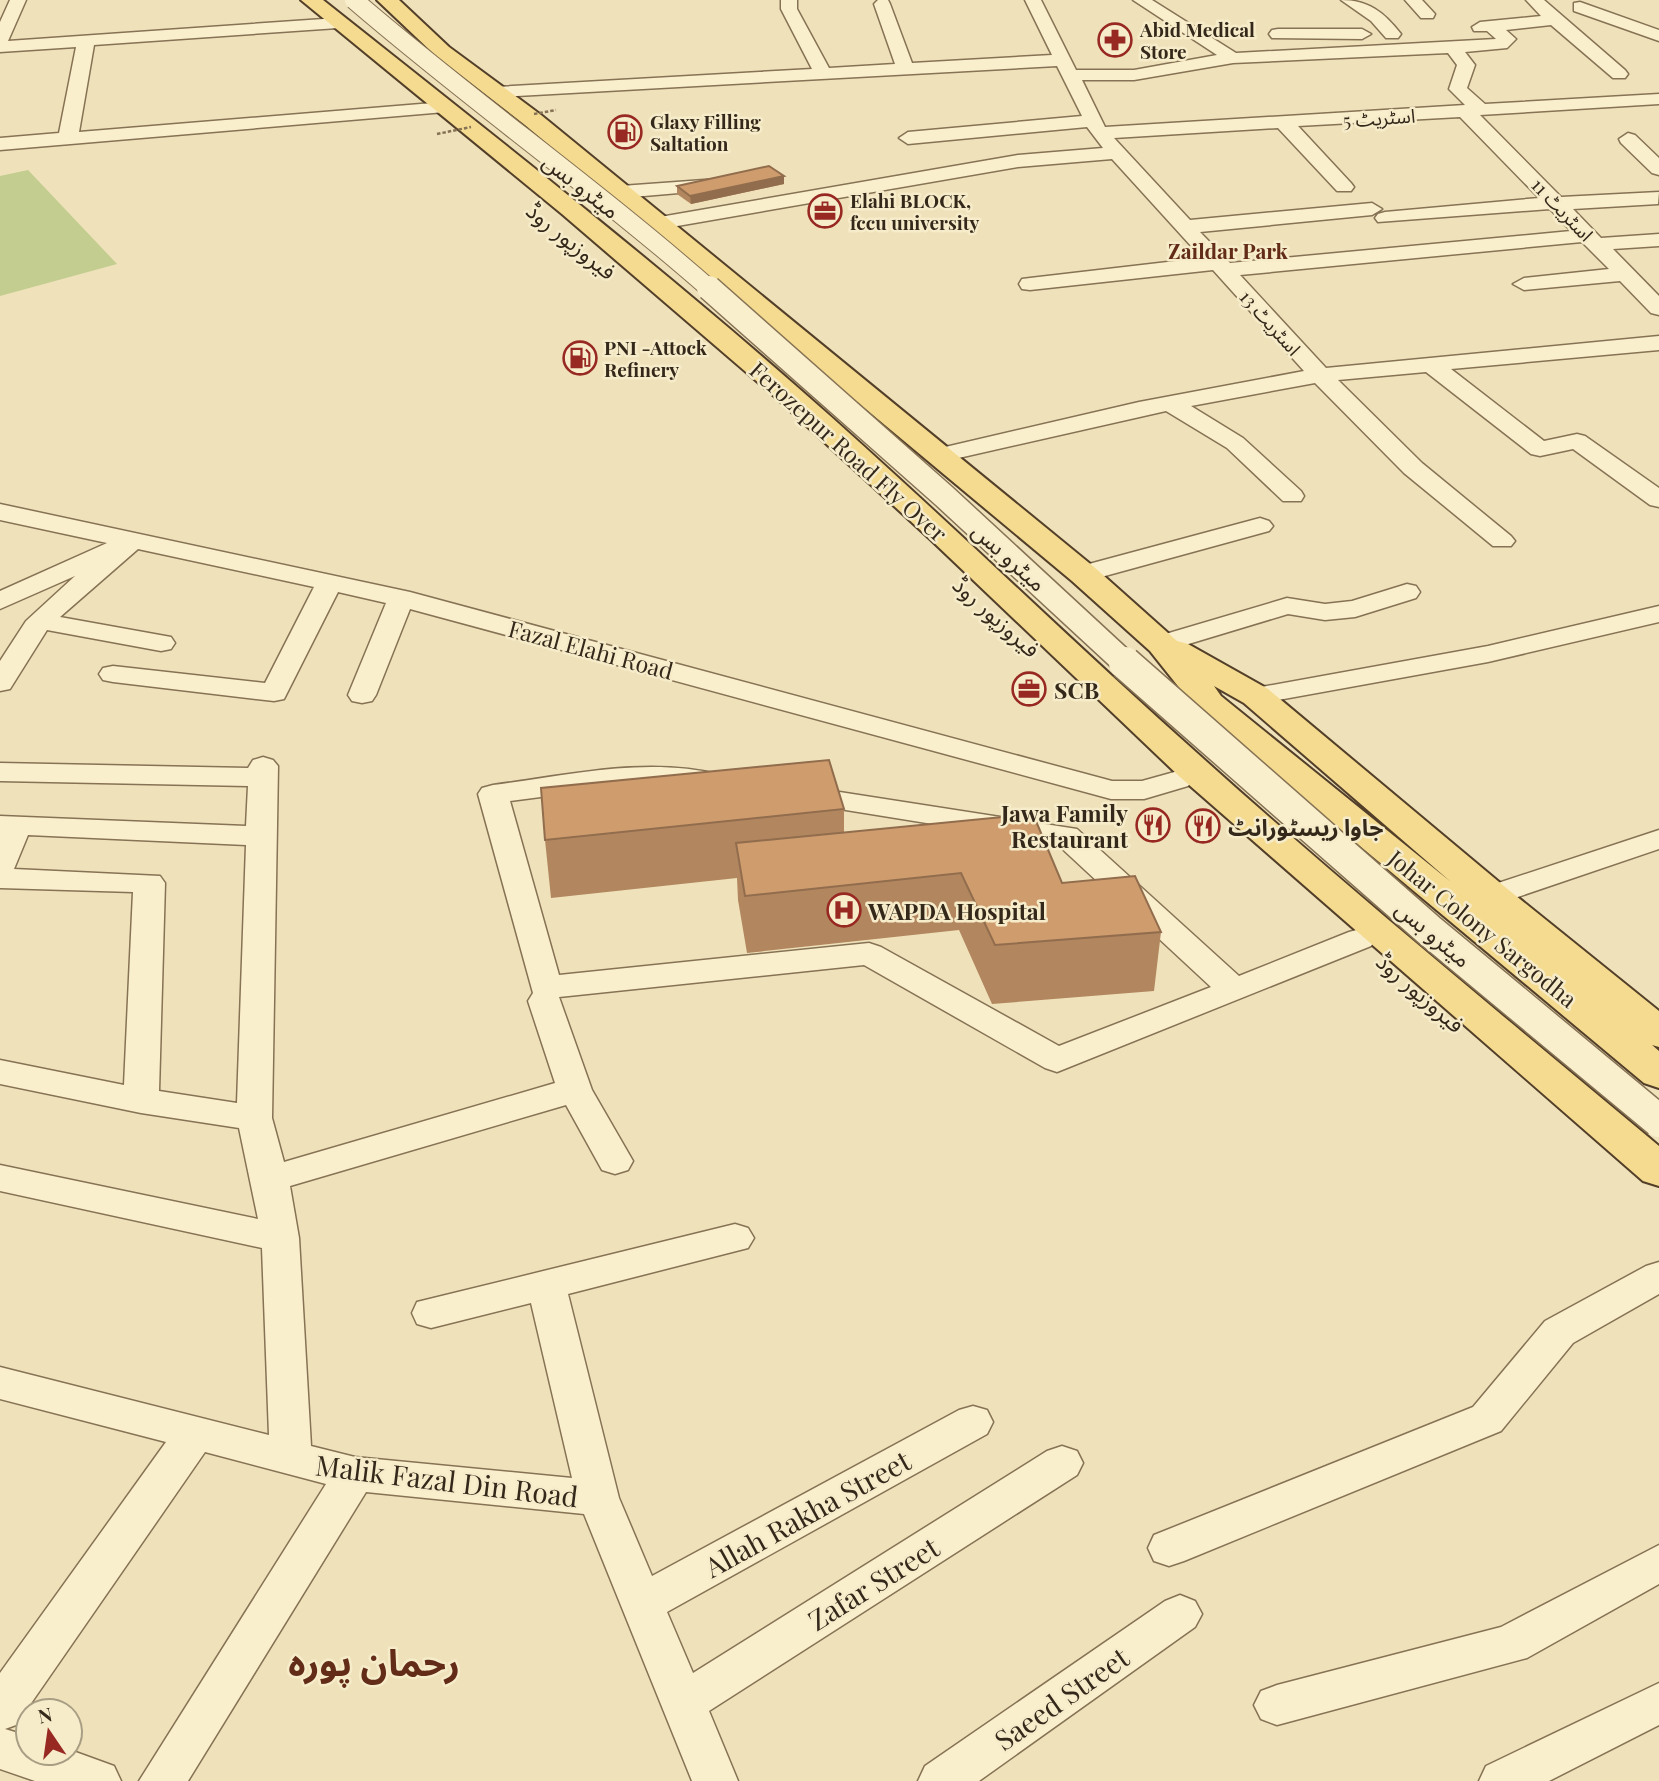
<svg xmlns="http://www.w3.org/2000/svg" width="1659" height="1781" viewBox="0 0 1659 1781" font-family="'Playfair Display','Noto Sans Arabic',serif">
	<rect width="100%" height="100%" fill="#efe2ba"/>
	<path fill="#c2cd8f" d="M28,170L117,264L0,296V176Z"/>
	<g fill="none" stroke-linecap="round" stroke-linejoin="round">
		<defs>
			<path id="minor" d="M10,0H26L8,41L338,18L346,23L338,28L94,45L79,132L445,102L454,107L445,112L0,150V138L59,133L76,47L0,52V22Z
				M781,0H797V9L829,68L895,64L874,4L878,0H888L890,4L912,63L1052,55L1025,0H1041L1076,70H1134L1217,55L1133,0H1152L1236,53L1496,39L1487,31H1474L1472,27L1480,22L1541,16L1526,0H1544L1625,70L1628,74L1625,78H1613L1551,25L1506,30L1516,39L1507,48L1465,52L1475,65L1467,88L1485,104L1659,94V104L1480,115L1561,197L1659,192L1658,204L1573,209L1601,238L1659,234V246L1613,249L1659,296V315L1651,313L1620,281L1524,290L1513,284L1524,278L1609,269L1582,242L1240,275L1326,368L1659,336V350L1451,369L1544,441L1577,434L1585,436L1659,488V507L1650,505L1573,449L1540,456L1531,454L1426,372L1338,380L1422,463L1511,536L1515,541L1511,546H1493L1404,473L1315,383L1191,406L1243,438L1301,491L1304,496L1301,501H1283L1227,448L1166,411L941,462L932,460L929,455L932,450L941,448L1139,402L1304,371L1213,270L1030,290L1022,289L1019,284L1022,279L1030,278L1202,258L1112,159L1018,167L660,229L650,223L660,217L1018,155L1103,148L1087,127L908,144L899,138L908,132L1082,116L1057,66L497,97L488,92L497,87L812,69L781,9ZM1448,53L1457,65L1449,89L1465,105L1105,127L1082,80H1134L1233,63ZM1460,117L1539,198L1385,212L1378,214L1375,218L1378,222L1550,209L1571,231L1230,263L1200,232L1372,215L1382,209L1372,203L1190,220L1114,138L1278,128L1337,191H1351L1354,187L1351,183L1298,126Z
				M1341,0C1368,0 1384,12 1401,34L1398,38H1386L1371,21Z
				M1405,0H1422L1435,14L1433,18H1421Z
				M1580,2L1659,30V41L1574,11V3Z
				M1278,29H1362L1371,34L1362,39L1272,38L1269,34L1272,30Z
				M1628,133L1635,135L1659,158V175L1652,173L1621,143L1619,139Z
				M718,179L725,181L728,185L725,189L621,198L611,192L621,186Z
				M0,504L410,592L1112,781H1142L1178,771L1188,774L1193,780L1188,786L1144,799H1111L410,609L376,695L372,701L362,703L352,701L348,695L386,603L338,592L284,699L274,701L113,682L103,680L99,674L103,668L113,666L265,683L314,587L138,549L60,617L171,637L175,643L171,649L161,651L47,630L10,689L0,691V661L26,621L75,576L0,609V591L107,543L0,520Z
				M1260,518L1269,521L1273,526L1269,531L1083,582L1074,580L1070,574L1074,568Z
				M1407,584L1416,586L1420,592L1416,598L1355,617L1325,620L1288,614L1162,652L1152,650L1148,644L1152,638L1287,598L1325,604L1352,601Z
				M1659,606V622L1488,662L1256,704L1246,702L1242,696L1246,690L1256,688L1488,646Z
				M263,757L273,760L278,766L272,1118L284,1162L555,1083L528,1001L533,993L478,794L482,788L493,785C569,775 647,756 722,775L727,781L722,787L712,790L656,782L510,801L559,975L869,943L881,947L1059,1046L1211,987L1057,844L790,801L786,795L790,789L801,786L1077,829L1239,976L1349,932L1360,929L1371,932L1376,939L1371,946L1057,1072L1045,1068L864,965L559,997L592,1090L633,1161L628,1170L615,1174L602,1170L566,1105L290,1186L299,1238L311,1446L355,1457L572,1478L531,1303L431,1328L417,1324L412,1313L417,1302L735,1224L748,1228L754,1238L748,1248L568,1294L619,1498L652,1576L959,1410L973,1406L987,1410L993,1422L987,1434L667,1612L693,1673L1047,1451L1062,1446L1077,1451L1083,1463L1077,1475L709,1711L738,1781H692L584,1514L366,1492L188,1781H139L326,1484L205,1452L16,1725L5,1729L28,1736V1753H70V1750L114,1766L121,1781H35L0,1769V1673L166,1442L0,1399V1367L269,1435L262,1248L0,1191V1165L258,1219L239,1128L141,1113L0,1084V1060L124,1085L133,892L0,888V816L246,826L248,786L0,781V763L248,768L253,760ZM28,835L246,845L237,1103L159,1091L165,883L160,876L14,869Z
				M1659,830V849L1491,906L1480,903L1475,896L1480,889Z
				M1659,1262V1294L1573,1343L1501,1431L1184,1561L1169,1566L1154,1561L1148,1548L1154,1535L1473,1407L1545,1321L1646,1266Z
				M1659,1545V1584L1527,1658L1277,1725L1261,1719L1254,1705L1261,1691L1277,1685L1501,1627Z
				M1180,1595L1195,1601L1202,1614L1195,1627L979,1781H918L925,1766L1165,1601Z
				M1659,1683V1725L1549,1781H1479L1486,1766Z"/>
			<path id="major" d="M301,0H323C483,127 643,252 796,386C936,508 1068,639 1207,762C1354,894 1507,1019 1659,1146V1186L1643,1181L1180,777L929,538L774,396L562,214Z
				M377,0H399L449,47L541,115L1094,567L1177,641L1188,644L1268,689L1505,887L1659,1011V1047L1652,1045L1659,1051V1088L1644,1083L1197,710L1150,651L1072,581L525,125L435,55ZM1214,686L1244,703L1451,882L1221,696Z"/>
		</defs>
		<use href="#minor" stroke="#867254" stroke-width="3"/>
		<use href="#major" stroke="#533f29" stroke-width="4"/>
		<use href="#minor" fill="#faefcd" fill-rule="evenodd"/>
		<use href="#major" fill="#f5db8f" fill-rule="evenodd"/>
		<defs>
			<path id="minor-bridge-far2" d="M354,0C470,100 596,189 711,290"/>
			<path id="minor-bridge-far1" d="M709,288L944,496L1127,665"/>
			<path id="minor-bridge" d="M1125,663L1429,930L1659,1121"/>
		</defs>
		<use href="#minor-bridge-far2" stroke="#867254" stroke-width="20" stroke-linecap="butt"/>
		<use href="#minor-bridge-far1" stroke="#867254" stroke-width="27" stroke-linecap="butt"/>
		<use href="#minor-bridge" stroke="#867254" stroke-width="35" stroke-linecap="butt"/>
		<path stroke="#867254" stroke-width="2.5" stroke-dasharray="3.5 2" stroke-linecap="butt" d="M534,114L556,110
			M437,134L471,127"/>
		<use href="#minor-bridge-far2" stroke="#faefcd" stroke-width="18"/>
		<use href="#minor-bridge-far1" stroke="#faefcd" stroke-width="24"/>
		<use href="#minor-bridge" stroke="#faefcd" stroke-width="32"/>
	</g>
	<path fill="#b2865f" d="M784,184L691,204L677,194V186Z
		M844,809V832L1062,883L1161,932L1154,991L992,1004L959,930L747,953L738,900L737,878L551,898L545,840Z"/>
	<path fill="#916d4d" d="M784,176V184L691,204L690,196Z"/>
	<path fill="#cf9c6e" stroke="#916d4d" stroke-width="2" d="M769,166L784,176L690,196L677,186Z
		M829,760L844,809L545,840L541,788Z
		M1033,814L1062,883L1135,876L1161,932L995,945L961,873L745,896L736,843Z"/>
	<defs>
		<symbol id="pharmacy-ring" viewBox="-11 -11 22 22"><circle r="9.5" fill="#f6ecca" stroke="#972822" stroke-width="1.5"/><path d="M-2-6h4v4h4v4h-4v4h-4v-4h-4v-4h4Z" fill="#972822"/></symbol>
		<symbol id="fuel-ring" viewBox="-11 -11 22 22"><circle r="9.5" fill="#f6ecca" stroke="#972822" stroke-width="1.5"/><path d="M-5.5-6h7V0h2V4h1.3V-2.5L3-4.5l.8-.8L6-3V5H2.5V1h-1V6h-7ZM-4.2-4.7v3.2H.2V-4.7Z" fill="#972822"/></symbol>
		<symbol id="office-ring" viewBox="-11 -11 22 22"><circle r="9.5" fill="#f6ecca" stroke="#972822" stroke-width="1.5"/><path d="M-6-3h4V-5.5h4V-3h4V5H-6ZM-1-4.5V-3h2v-1.5ZM-6 0V1H6V0Z" fill="#972822"/></symbol>
		<symbol id="restaurant-ring" viewBox="-11 -11 22 22"><circle r="9.5" fill="#f6ecca" stroke="#972822" stroke-width="1.5"/><path d="M-5-6h1v4h1v-4h1v4h1v-4h1v5L-1.5 .5V6h-2V.5L-5-1ZM5-6V6H3V1.5H1.5Q1.5-4 5-6Z" fill="#972822"/></symbol>
		<symbol id="hospital-ring" viewBox="-11 -11 22 22"><circle r="9.5" fill="#f6ecca" stroke="#972822" stroke-width="1.5"/><path d="M-5-5h3v3.5h4V-5h3V5h-3V1.5h-4V5h-3Z" fill="#972822"/></symbol>
	</defs>
	<g fill-rule="evenodd">
		<use href="#pharmacy-ring" x="1096" y="21" width="38" height="38"/>
		<use href="#fuel-ring" x="606" y="113" width="38" height="38"/>
		<use href="#office-ring" x="806" y="192" width="38" height="38"/>
		<use href="#fuel-ring" x="561" y="339" width="38" height="38"/>
		<use href="#office-ring" x="1010" y="670" width="38" height="38"/>
		<use href="#restaurant-ring" x="1134" y="806" width="38" height="38"/>
		<use href="#restaurant-ring" x="1184" y="807" width="38" height="38"/>
		<use href="#hospital-ring" x="825" y="891" width="38" height="38"/>
	</g>
	<g text-anchor="middle" dominant-baseline="central" stroke-width="5" stroke-linejoin="round" paint-order="stroke">
		<g font-size="19" font-weight="bold" fill="#34281a" stroke="#f6ecca" text-anchor="start">
			<text x="1140" y="29">Abid Medical<tspan x="1140" dy="22">Store</tspan></text>
			<text x="650" y="121">Glaxy Filling<tspan x="650" dy="22">Saltation</tspan></text>
			<text x="850" y="200">Elahi BLOCK,<tspan x="850" dy="22">fccu university</tspan></text>
			<text x="604" y="347">PNI -Attock<tspan x="604" dy="22">Refinery</tspan></text>
		</g>
		<g font-size="19" fill="#34281a" stroke="#f6ecca">
			<text transform="translate(1379 117) rotate(-4)">اسٹریٹ 5</text>
			<text transform="translate(1563 209) rotate(46)">اسٹریٹ 11</text>
			<text transform="translate(1271 322) rotate(48)">اسٹریٹ 13</text>
		</g>
		<g font-size="21" font-weight="bold" fill="#622c18" stroke="#f6ecca">
			<text x="1228" y="250">Zaildar Park</text>
		</g>
		<g font-size="23" fill="#34281a" stroke="#f6ecca">
			<text transform="translate(582 185) rotate(38)">میٹرو بس</text>
			<text transform="translate(572 240) rotate(39)">فیروزپور روڈ</text>
			<text transform="translate(849 451) rotate(42)">Ferozepur Road Fly Over</text>
			<text transform="translate(1010 556) rotate(42)">میٹرو بس</text>
			<text transform="translate(997 616) rotate(42)">فیروزپور روڈ</text>
			<text transform="translate(591 649) rotate(15)">Fazal Elahi Road</text>
			<text transform="translate(1483 928) rotate(39)">Johar Colony Sargodha</text>
			<text transform="translate(1434 933) rotate(40)">میٹرو بس</text>
			<text transform="translate(1421 992) rotate(41)">فیروزپور روڈ</text>
		</g>
		<g font-size="23" font-weight="bold" fill="#34281a" stroke="#f6ecca" text-anchor="start">
			<text x="1054" y="689">SCB</text>
			<text x="1128" y="812" text-anchor="end">Jawa Family<tspan x="1128" dy="26">Restaurant</tspan></text>
			<text x="1228" y="826">جاوا ریسٹورانٹ</text>
			<text x="868" y="910">WAPDA Hospital</text>
		</g>
		<g font-size="28" fill="#34281a" stroke="#f6ecca">
			<text transform="translate(447 1480) rotate(7)">Malik Fazal Din Road</text>
			<text transform="translate(807 1513) rotate(-29)">Allah Rakha Street</text>
			<text transform="translate(873 1583) rotate(-32)">Zafar Street</text>
			<text transform="translate(1061 1698) rotate(-35)">Saeed Street</text>
		</g>
		<g font-size="37" font-weight="bold" fill="#622c18" stroke="#f6ecca">
			<text x="374" y="1660">رحمان پورہ</text>
		</g>
	</g>
	<g transform="translate(49 1732) rotate(347)"><circle r="33" fill="#f6ecca" stroke="#a89e84" stroke-width="2"/>
	<path d="M0-5L12 26L0 18L-12 26Z" fill="#972822"/>
	<text y="-10" font-size="19" font-weight="bold" text-anchor="middle" fill="#34281a">N</text>
	</g>
</svg>
